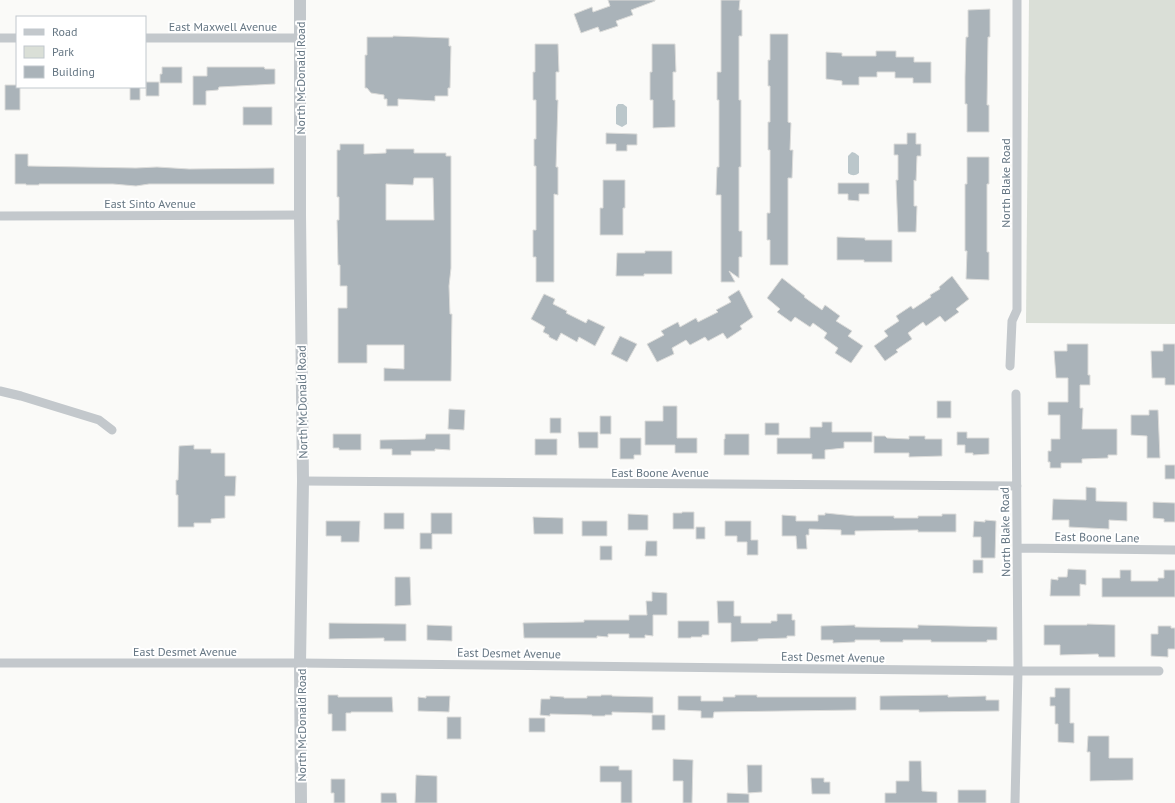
<svg xmlns="http://www.w3.org/2000/svg" width="1175" height="803" viewBox="0 0 1175 803" font-family="'PT Sans',sans-serif">
	<rect width="100%" height="100%" fill="#fafaf8"/>
	<path fill="#dadfd7" d="M1029,0H1175V324L1026,323Z"/>
	<path fill="#bbc7cb" d="M618,104H623L627,107V124L622,127L616,124V107Z
		M852,152L855,153L859,156V173C855,176 852,176 848,173V156Z"/>
	<path fill="#aab3b9" stroke="#dcdcda" fill-rule="evenodd" d="M608,0H655V1L631,10L633,15L616,21L618,26L600,32L598,27L581,33L574,14L592,7L593,12L610,6Z
		M721,0H740L739,10H742V36H739V100H741V167H739V231H742V257H739V278L729,271L735,282H721V195H716L717,167H719V100H717V72H721Z
		M990,9V37H988L987,105H989V132H967V104H965V77L966,37H968V10Z
		M770,34H788V122L791,123L790,150H793L792,178H788V265H770V240H767V213H770V150H768V122H770V86H768V60H770Z
		M393,36L449,38V46H451L450,88H448V96H435V101L398,99V106H387V99H384V95L371,93L367,88H365V55H367V37H393Z
		M535,44H558L559,72H556V100H558L556,167H558V195L554,194V282H536V257H533V230H536V166H534V139H536V100H533V72H535Z
		M652,44H675L676,72H673V100H675V127L653,128V100H650V72H652Z
		M876,51H896V57H914V62H931V83H913V78H895V72H877V77H859V85H842V81L826,79V52L842,53V56H876Z
		M162,67H182V83H160V74H162Z
		M207,67H264L265,69H275V84L219,87L218,90L206,91V105H193V76H207Z
		M146,82H159V96H146Z
		M5,85H17V87H20V110H5Z
		M130,87H140V100H130Z
		M243,107H272V125H243Z
		M606,133L637,134V145H627V151H616V144H606Z
		M907,133H916V144H921V156H917L916,181L914,180V206H917L916,232H898L896,180H898V155H894V144H907Z
		M340,144H364V154L386,153V149H414V153H446V156H451V268L449,286L450,314H452L451,381H384V368L404,369V345H367V363H338V308H347V286H340V265H338L337,220H339V197H337V150H340ZM414,178H433L434,220H386V184L413,185Z
		M15,154H28V166L136,168L157,167L189,169L274,168V184H149L136,186L113,184H39V185H26V184H15Z
		M967,157H989V184H987V252H989V280L966,279L967,251H965V184H967Z
		M603,180H625V208H623V235H600V208H603Z
		M838,183H869V194H859V201L848,200V194H838Z
		M837,237L865,238V240H892V262H864V260H837Z
		M645,251H672V274H644V276H616L617,253H645Z
		M952,276L969,299L956,309L959,312L945,322L940,316L926,326L923,322L908,333L912,339L896,350L898,352L885,361L874,346L888,336L884,331L899,321L896,316L911,306L913,309L931,297L930,295L940,289L939,287Z
		M782,278L805,296L804,297L822,310L825,305L840,316L836,321L852,331L848,336L863,346L851,363L835,353L838,348L824,338L827,333L813,323L810,327L795,317L791,322L777,312L780,309L767,298Z
		M739,290L753,317L740,326L742,329L727,339L723,333L708,341L705,337L690,345L686,340L672,348L674,354L657,362L647,344L664,335L661,331L678,322L680,327L696,318L698,322L718,312L716,310L731,302L728,297Z
		M544,294L555,299L553,304L567,311L566,313L586,323L588,319L605,327L595,346L579,337L577,342L561,333L557,341L549,337V335L543,332L545,327L531,319Z
		M620,336L637,344L627,362L611,354Z
		M1067,344H1088V375H1090V385H1080V408H1083L1082,429H1117V455H1108V458L1082,459V463H1061V468H1050V462H1048V451H1051V439H1060V415H1048V402H1068V378H1056L1054,351H1067Z
		M1163,344H1175V385H1165V378H1152L1151,351H1163Z
		M937,401H951V418H937Z
		M663,406H677V438H697V453H675V445H645V421H663Z
		M449,409L465,410L464,430L448,429Z
		M1149,410H1158L1160,458H1147V436L1131,435V415H1149Z
		M600,416H611V434H600Z
		M550,418H561V433H550Z
		M822,422H832V432H872V442H844V448L825,450V459H812V454H777V438H810V427H822Z
		M765,423H779V435H765Z
		M578,432H598V448H579Z
		M957,432H967V438H989V454L973,455V453H965V445H957Z
		M333,434H361V450H339V448H333Z
		M426,434H450V450L435,449V451H411V455H392V449H380V440L425,439Z
		M725,434H749V455H724V439H725Z
		M874,436H885L887,438L909,439V436H925V439H942V456L909,457V453H874Z
		M620,438H641V455H634V459H620Z
		M535,439H557V455H535Z
		M194,445V449H211V453H225V476H236L235,496H225V518L211,519V523H194V527H178V495H176V480H178L179,446Z
		M1165,465H1175V479H1165Z
		M1086,487L1096,488V501L1127,502V521L1109,520V529L1069,527V520H1052L1053,499L1086,500Z
		M1153,502L1175,503V522H1164V519L1153,518Z
		M682,512H694V529H673V513H682Z
		M384,513H404V529H384Z
		M431,513H452V534H432V549H420V533H431Z
		M825,513L855,516H894V518H918V516H942V514H956V532H918V530L855,531V535H841V530L809,529V535H806L807,549H797L796,536H782V515L796,516V521H818V515H825Z
		M628,514L648,515V530H628Z
		M533,517L563,518V534H534Z
		M985,520L996,521L995,558H981V537H973L974,521L985,522Z
		M326,521H360L359,542H341V536H326Z
		M582,521H607V536H582Z
		M725,521H751V540H758V555H747V542H737V536H725Z
		M696,527H705V539H696Z
		M646,541H657V556H645Z
		M600,546H612V560H600Z
		M973,560H983V573H973Z
		M1068,569L1086,570V585L1080,584V596H1050L1051,579L1058,580V577H1067Z
		M1120,570H1131V581H1158V578H1164V570H1175V597H1102V578H1120Z
		M395,577H410L411,605L395,606Z
		M652,592L667,593V615H653V636L645,635V638H629V634H608V637L597,636V638H524L523,623L584,622V620H629V615H647L646,601H652Z
		M717,601H734V616H741V623H771V621H777V614H792V620H795V636H787V638L758,639V641L731,642V623H718Z
		M678,621H709V635H702V637H691V638H678Z
		M329,623L406,624V641H384V638L329,639Z
		M1087,624L1115,625V657H1099L1098,654L1060,655V645H1044V625H1087Z
		M427,625L452,626V641L427,640Z
		M855,625V627L918,628V625L997,627V640H987V642H931V640H903V642H880V640H855V642L833,643V640H821V626Z
		M1158,626H1171V628H1175V649H1168V657L1151,656V634H1158Z
		M1055,688H1070V723H1074V743L1058,742V724H1055V706H1050V697H1055Z
		M328,695H338V697H392L393,712H351V713H346V731H332V714H328Z
		M601,695H612V696L653,697V713L612,712V715H605V716H592V715L550,714V716L540,715L541,699H550V696L564,697V698H587V696H601Z
		M735,695H757V697H856V710L714,712L713,718H701V711L678,710V696H701V701H723V697H735Z
		M948,695V697L986,696V700H999V711L919,712V710H880V696Z
		M426,696H450L449,712L418,711V697L426,698Z
		M652,715H665V730H652Z
		M447,717H461V739H447Z
		M529,718H545V732H529Z
		M1088,736H1109V758H1133V780L1090,781V752H1087Z
		M673,759L693,760L692,803H683V781H673Z
		M909,761H921L922,791L937,792V803H885V793H896V781H909Z
		M747,765H762V792L748,793Z
		M600,766H619V770H632V803H621V782H600Z
		M416,775L437,776V803H415Z
		M811,778H824V782H830V794H812Z
		M331,779H345V803H334V793H331Z
		M958,790H986V803H958Z
		M381,793H396L397,803H381Z
		M727,793L749,794V803H727Z"/>
	<g fill="none" stroke-linecap="round" stroke-linejoin="round">
		<path stroke="#c3c8cc" stroke-width="9" d="M0,38H17
			M145,38H300
			M0,216L300,215
			M1010,366L1012,321L1017,310V0
			M0,391L21,396L99,420L112,430
			M303,481L1017,486
			M1018,548L1175,550
			M0,663H300L1018,671H1159
			M1015,803L1018,671L1016,394"/>
		<path stroke="#c3c8cc" stroke-width="12" d="M300,0V215L303,481L300,663L301,803"/>
	</g>
	<g text-anchor="middle" dominant-baseline="central" stroke-width="4" stroke-linejoin="round" paint-order="stroke">
		<g font-size="12" fill="#657683" stroke="#fff">
			<text x="223" y="26">East Maxwell Avenue</text>
			<text transform="translate(300 78) rotate(-90)">North McDonald Road</text>
			<text transform="translate(1005 183) rotate(-90)">North Blake Road</text>
			<text x="150" y="203">East Sinto Avenue</text>
			<text transform="translate(302 402) rotate(-91)">North McDonald Road</text>
			<text x="660" y="472">East Boone Avenue</text>
			<text transform="translate(1005 532) rotate(-91)">North Blake Road</text>
			<text transform="translate(1097 537) rotate(1)">East Boone Lane</text>
			<text x="185" y="651">East Desmet Avenue</text>
			<text transform="translate(509 653) rotate(1)">East Desmet Avenue</text>
			<text transform="translate(833 657) rotate(1)">East Desmet Avenue</text>
			<text transform="translate(301 725) rotate(-90)">North McDonald Road</text>
		</g>
	</g>
	<rect x="16" y="16" width="130" height="72" fill="#ffffff" stroke="#c1c8cd"/>
	<rect x="24" y="29" width="20" height="6" fill="#c3c8cc" stroke="#c1c8cd"/>
	<text x="52" y="36" font-size="12" fill="#657683">Road</text>
	<rect x="24" y="46" width="20" height="12" fill="#dadfd7" stroke="#c1c8cd"/>
	<text x="52" y="56" font-size="12" fill="#657683">Park</text>
	<rect x="24" y="66" width="20" height="12" fill="#aab3b9" stroke="#c1c8cd"/>
	<text x="52" y="76" font-size="12" fill="#657683">Building</text>
</svg>
